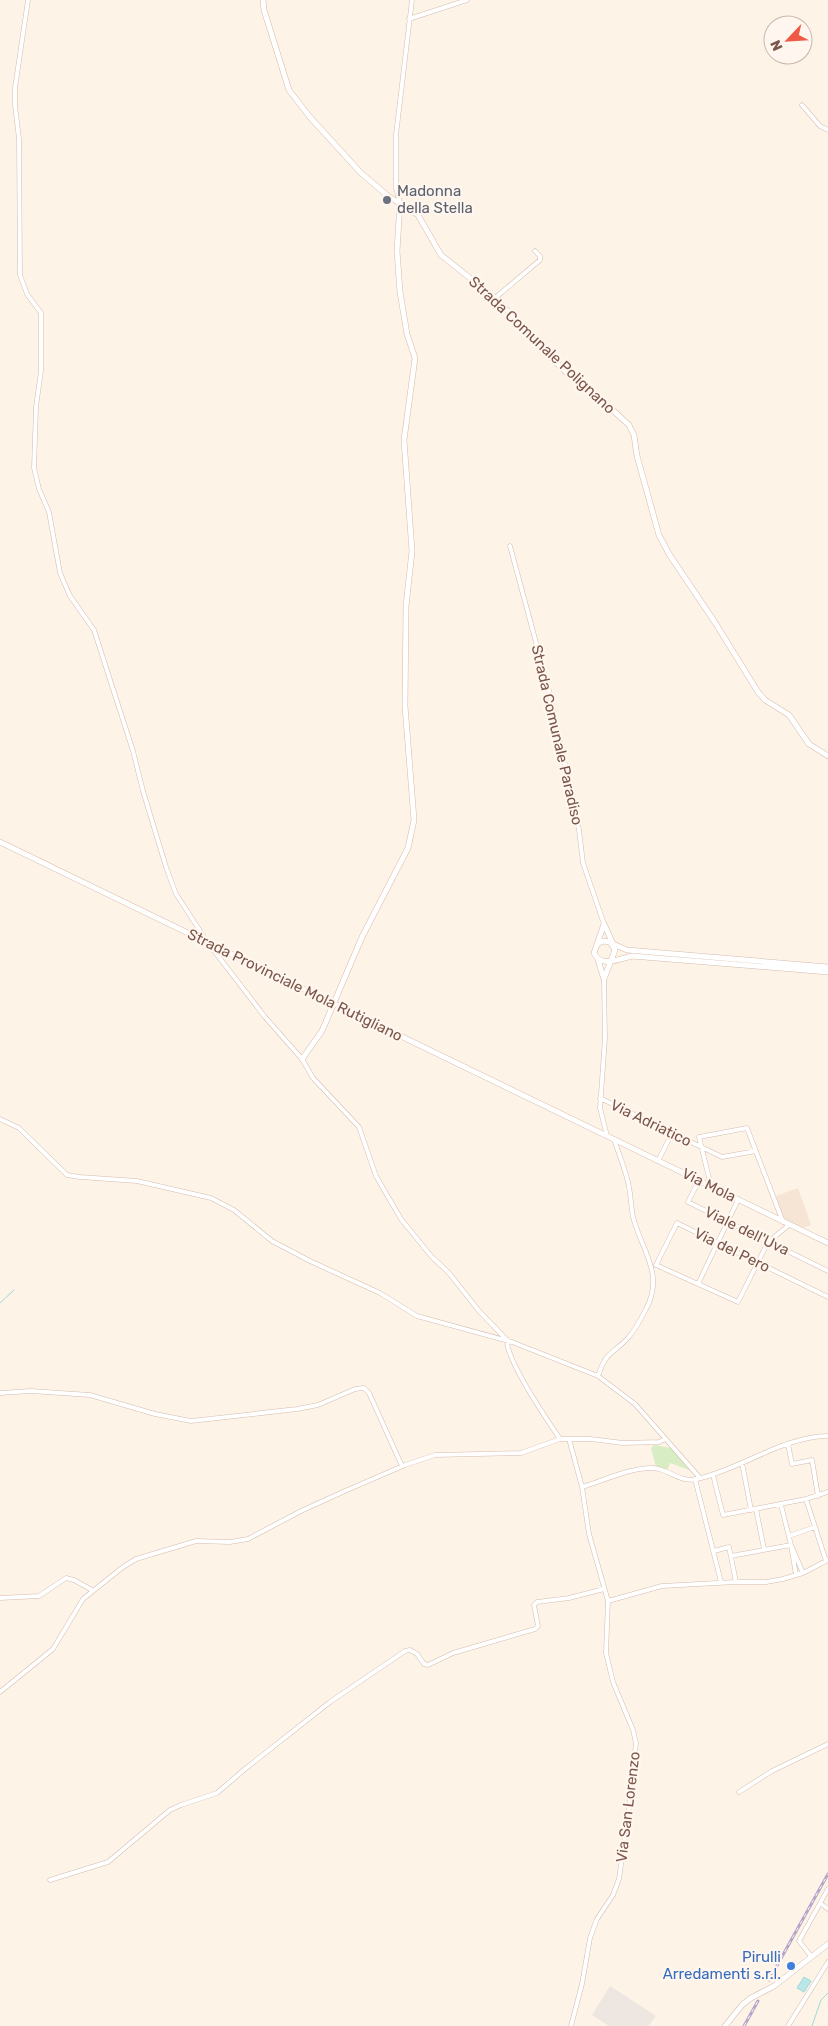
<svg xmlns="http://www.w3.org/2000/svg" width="828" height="2026" viewBox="0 0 828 2026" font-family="Rubik,sans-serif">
	<rect width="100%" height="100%" fill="#fef3e7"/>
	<path fill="#f6e4d5" d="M798,1188L811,1225L799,1229L785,1223L776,1196Z"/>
	<path fill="#eee6e1" d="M610,1986L656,2016L648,2026H609L592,2015Z"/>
	<path fill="#d9edc4" d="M654,1445L671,1448L692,1471L670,1463L667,1471L656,1467L651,1448Z"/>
	<path fill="#bae7ea" stroke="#9fd9dc" d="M804,1977L811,1981L804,1992L797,1988Z"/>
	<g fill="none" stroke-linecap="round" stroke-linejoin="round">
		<path stroke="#9fd9dc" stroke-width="1" d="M0,1303L14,1290
			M812,2026L821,2000L828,1993"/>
		<defs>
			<path id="street" d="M28,0L15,88V105L19,139L20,275L27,294L41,313V371L36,407L34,468L39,489L49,512L60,573L70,596L94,630L133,751L143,791L166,867L176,894L208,943L265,1017L302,1059L313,1078L359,1127L376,1176L401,1219L431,1256L449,1273L479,1311L507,1340C506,1360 547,1420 560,1439
				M409,19L467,0
				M802,105L820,126L828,130
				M400,203L396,188V135L412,0
				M495,298L540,260V256L535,251
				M510,546L551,698L579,830L583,863L604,924
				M604,979L605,1038L600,1108L607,1136
				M600,1098L722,1157L756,1151
				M0,1119L19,1128L67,1175L80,1177L137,1181L211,1198L234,1210L272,1241L310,1261L380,1293L417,1316L512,1342L598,1376L635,1404L700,1478
				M658,1161L672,1133
				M699,1180L688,1202L828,1271
				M711,1186L699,1137L747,1128L783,1222
				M789,1225L768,1242L738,1302L656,1265L677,1223L828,1297
				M698,1284L738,1200
				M598,1376C607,1350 611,1356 628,1338C635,1330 641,1319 646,1309C665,1274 641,1249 633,1217C631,1207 631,1197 629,1187C626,1170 619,1155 614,1139
				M0,1393L31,1391L90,1395L155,1414L191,1421L297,1409L318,1405L355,1389L364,1388L369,1393L402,1466
				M569,1439L582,1487L589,1534L608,1601L606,1653L613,1682L633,1730L636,1743L629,1808L619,1879L613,1895L597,1919L590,1938L582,1984L571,2026
				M788,1444L792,1464L812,1460L818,1496
				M742,1463L751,1510
				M713,1475L723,1515L806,1499L828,1492
				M695,1479L721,1582
				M582,1487C602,1481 632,1467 653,1468C669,1469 680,1483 697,1479C742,1469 781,1437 828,1436
				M806,1499L826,1561
				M781,1505L791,1545L803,1573
				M756,1509L764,1549
				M789,1536L815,1527
				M714,1551L729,1547L736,1582
				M731,1556L791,1545L796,1575
				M0,1598L39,1596L66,1578L74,1580L92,1590
				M608,1601L662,1586L736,1582H766L783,1579L803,1573L828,1560
				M0,1692L53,1649L83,1599L123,1567L136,1559L196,1541L230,1542L248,1539L301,1511L345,1491L405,1465L435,1455L521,1453L560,1439H591L623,1443L659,1442L665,1439
				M739,1792L772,1771L828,1744
				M50,1880L108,1862L170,1810L181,1805L217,1793L245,1769L330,1702L405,1651L410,1650L417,1654L424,1664L428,1665L453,1653L535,1629L538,1626L534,1605L537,1602L569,1598L604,1589
				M820,1903L828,1909
				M811,1956L799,1941L828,1889
				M788,2026L828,1962"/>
			<path id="secondary" d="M263,0L264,10L289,90L309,116L361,173L388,196L418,215L441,255L495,298L509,312L529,337L566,372L594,393L629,425L634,435L637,456L659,535L669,554L716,624L758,692L765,700L789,715L809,744L828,756
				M0,842L828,1243
				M604,924L594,953C600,968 620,959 632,956L828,972
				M604,924L613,944L627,950L828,967
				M597,944L603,941L610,942L615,950L604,979
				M598,960L604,979
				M302,1059L322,1031L362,937L408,848L414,820L405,706L406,606L412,551L404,440L415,358L407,334L400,292L397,251L400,203
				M725,2026L743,2004L751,1998L774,1986L828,1944"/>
		</defs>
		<use href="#street" stroke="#d4bcae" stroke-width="5"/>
		<use href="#secondary" stroke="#d7bbab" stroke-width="6"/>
		<use href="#street" stroke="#fff" stroke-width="4"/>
		<use href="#secondary" stroke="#fff" stroke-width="5"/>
		<defs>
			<path id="rail" d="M769,1980L828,1874
				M744,2026L758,2001"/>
		</defs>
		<use href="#rail" stroke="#b4a4ca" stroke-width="3"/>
		<use href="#rail" stroke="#fff7ef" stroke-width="1" stroke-dasharray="4" stroke-linecap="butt"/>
	</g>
	<circle fill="#6b7280" stroke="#fff7ef" stroke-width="2" cx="387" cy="200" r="5"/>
	<circle fill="#3f7fe0" stroke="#fff7ef" stroke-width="2" cx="791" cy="1966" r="5"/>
	<g text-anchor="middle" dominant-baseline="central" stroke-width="4.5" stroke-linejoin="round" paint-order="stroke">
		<g font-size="15" fill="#5b616d" stroke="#fff7ef" text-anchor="start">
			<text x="397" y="191">Madonna<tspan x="397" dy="17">della Stella</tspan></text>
		</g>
		<g font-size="15" fill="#7b5649" stroke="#fff7ef">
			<text transform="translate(542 345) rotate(43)">Strada Comunale Polignano</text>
			<text transform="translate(557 735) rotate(77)">Strada Comunale Paradiso</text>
			<text transform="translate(295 985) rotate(26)">Strada Provinciale Mola Rutigliano</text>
			<text transform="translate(651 1123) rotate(26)">Via Adriatico</text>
			<text transform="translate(709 1185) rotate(26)">Via Mola</text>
			<text transform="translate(747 1231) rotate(26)">Viale dell'Uva</text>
			<text transform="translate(732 1250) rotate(26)">Via del Pero</text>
			<text transform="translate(628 1807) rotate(-83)">Via San Lorenzo</text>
		</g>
		<g font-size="15" fill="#366cbe" stroke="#fff7ef" text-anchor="end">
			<text x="781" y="1957">Pirulli<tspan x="781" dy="17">Arredamenti s.r.l.</tspan></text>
		</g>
	</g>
	<g transform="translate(788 40) rotate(245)"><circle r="24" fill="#fff7ef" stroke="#cab7ad"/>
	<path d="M0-4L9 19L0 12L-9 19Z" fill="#f05a44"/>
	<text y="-8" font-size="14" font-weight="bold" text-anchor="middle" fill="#7b5649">N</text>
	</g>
</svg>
